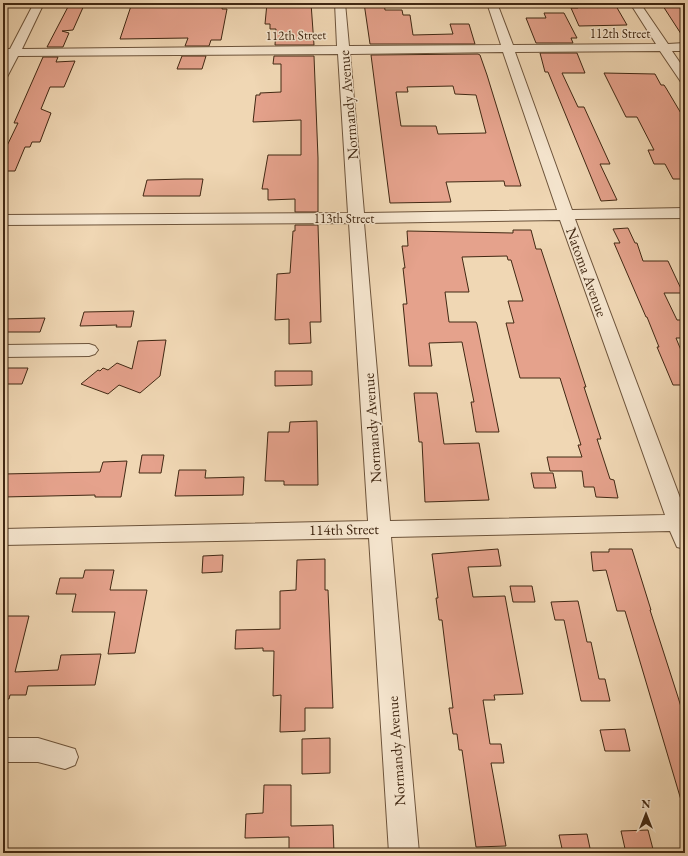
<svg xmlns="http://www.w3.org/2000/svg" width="688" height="856" viewBox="0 0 688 856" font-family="'EB Garamond',serif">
	<rect width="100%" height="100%" fill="#f0d7b4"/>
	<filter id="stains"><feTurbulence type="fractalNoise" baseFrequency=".005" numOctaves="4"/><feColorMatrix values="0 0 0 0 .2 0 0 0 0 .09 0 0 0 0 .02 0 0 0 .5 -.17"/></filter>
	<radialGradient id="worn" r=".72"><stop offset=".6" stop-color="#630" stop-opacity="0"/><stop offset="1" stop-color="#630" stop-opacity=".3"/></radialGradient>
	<path fill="#e5a28c" stroke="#412813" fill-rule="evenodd" d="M70,3H85L73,30L62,31L69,33L63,47H47Z
		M132,3H223L222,9H227L221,40H211L209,46H185L188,38L120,39Z
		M267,3H311L314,45H275L276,29H270V24H265Z
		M364,3H384L385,10H402L403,15H410L413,35L453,34L450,24H469L475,44H370Z
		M661,3H685V40Z
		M576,6H616L627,25L579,26L571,8H578Z
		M544,13H564L577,38H571L573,43H536L526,18H546Z
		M540,53H577L585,73H562L578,107H584L610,164H600L617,200L601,201L548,72H545Z
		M478,54L480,55L487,75L521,186H505L504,181L446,182L451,202L390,203L371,55ZM453,86L455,94L476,95L486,133L438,134L436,126H401L396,92H408L407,87Z
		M182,56H206L202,69H177Z
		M274,56H314L318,158V212H295V199L268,200V189H262L268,155H301V120L253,122L256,95H260V93L281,92V64H273Z
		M43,57H58L56,62L75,61L64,87H50L41,109L51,113L40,142H32L30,147H25L15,171H3V154L18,123H14Z
		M604,73L655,74L661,85H664L666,88L685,120V179H673L665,164H654L648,150H654L637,117H626Z
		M184,179H203L200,196H143L147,180Z
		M295,225H318L321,322H310L311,343L289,344V319L275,320L277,274L290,273L293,231H295Z
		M628,228L635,243H637L643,261H668L683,293H664L677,320H685V338H676L685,360V385H673L657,347H659L647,317H646L614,243H620L613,229Z
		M513,230H531L536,249H541L586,387H584L601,439H597L610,479L614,480L618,498L596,497L594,487H584L582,471H550L547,457H582L578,445H581L560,378H520L506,323H514L508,301H523L511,260H508L507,256L462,257L469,292H445L449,322H476L477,324L499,432H476L471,402H474L462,342L429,343L432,366H409L403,304H407L403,268H405L402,246H408L407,231L513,233Z
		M134,311L131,327H116L117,325L80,326L84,312Z
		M45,318L40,332H3V319Z
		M166,340L160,376L140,393L119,385L108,394L81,384L98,370L100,371L103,368L108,370L117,363L132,369L138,341Z
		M3,368H28L22,384H3Z
		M275,371H312V385L275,386Z
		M414,393H437L444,444L479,443L489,500L425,502L422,442H419Z
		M317,421L318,485H284V481H265L268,432H289L290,422Z
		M142,455H164L161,473H139Z
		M127,461L121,497H95V495L3,497V474L100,472L103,462Z
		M179,470H206L205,478L244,477L243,495L175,496Z
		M531,473H553L556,488H534Z
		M498,549L501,566L468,567L473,597L505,596L523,694L494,695L495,700H483L490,744H501L504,763H491L506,846L476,847L462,750H459L457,734H453L449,708H453L448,669L442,620H439L436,598H438L432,554Z
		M609,549H632L651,610H650L678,697L685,720V800H681L625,611H617L606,570L593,571L591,552H609Z
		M223,555L222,572L202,573L203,556Z
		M325,559V590H328L333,708H305V731L280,732L281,695L273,696L274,651H263V648L235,649L236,630L280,629V591L296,590L297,560Z
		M85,570H114L110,590H147L135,653L108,654L115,612H72L76,594H56L60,578H83Z
		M510,586H532L535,602H513Z
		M578,601L587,642H591L599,679H605L610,701H581L564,620H555L551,602Z
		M3,616H29L15,672L58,670L61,655L101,654L95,685L28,686L26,695H10L9,699H3Z
		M625,729L630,751H605L600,730Z
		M330,738V773L302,774V739Z
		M264,785H291V826L333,825L334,853H289V837L245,838L246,814L263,813Z
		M648,830L654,853H626L621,831Z
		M587,834L591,853H563L559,835Z"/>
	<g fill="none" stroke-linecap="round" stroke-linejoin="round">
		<defs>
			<path id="street" d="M34,3H44L22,49L337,46L335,3H345L349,46L501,45L487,3H497L513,45L656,44L630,3H640L668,44L685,43V51H672L685,70V83L681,82L660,51L515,52L572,210L685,208V218L575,219L685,511V549L677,547L670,531L391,537L419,853H389L369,538L3,545V529L368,521L349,223L3,225V215L348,213L338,54L18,56L7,77L3,78V62L6,57H3V49H10ZM503,52L557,210L364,213L350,54ZM560,220L665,515L390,521L364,223Z
				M89,344L95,346L98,350L95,354L89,356L3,357V345Z
				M3,738H38L75,749L78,757L75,765L65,769L38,762H3Z"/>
		</defs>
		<use href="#street" stroke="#6d543b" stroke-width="2"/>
		<use href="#street" fill="#f5e5ce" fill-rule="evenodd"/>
	</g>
	<g text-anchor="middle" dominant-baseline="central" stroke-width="3" stroke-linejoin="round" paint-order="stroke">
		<g font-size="13" fill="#412813" stroke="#f5e5ce">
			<text x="620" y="33">112th Street</text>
			<text transform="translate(296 35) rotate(-1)">112th Street</text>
			<text x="344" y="218">113th Street</text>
		</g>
		<g font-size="15" fill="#412813" stroke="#f5e5ce">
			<text transform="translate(348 105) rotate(-95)">Normandy Avenue</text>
			<text transform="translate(587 272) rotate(70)">Natoma Avenue</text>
			<text transform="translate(372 428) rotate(-94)">Normandy Avenue</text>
			<text transform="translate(344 529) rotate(-1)">114th Street</text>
			<text transform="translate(396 751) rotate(-94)">Normandy Avenue</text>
		</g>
	</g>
	<rect width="688" height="856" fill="none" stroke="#f0d7b4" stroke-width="16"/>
	<rect x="4" y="4" width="680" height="848" fill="none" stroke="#412813" stroke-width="2"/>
	<rect x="8" y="8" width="672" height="840" fill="none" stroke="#412813"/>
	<g transform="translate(646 814)" stroke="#f5e5ce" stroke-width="3" paint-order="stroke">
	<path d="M0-3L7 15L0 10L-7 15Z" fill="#412813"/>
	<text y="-6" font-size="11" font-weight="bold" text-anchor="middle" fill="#412813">N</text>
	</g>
	<rect width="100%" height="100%" filter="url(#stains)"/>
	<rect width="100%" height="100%" fill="url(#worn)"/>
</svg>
